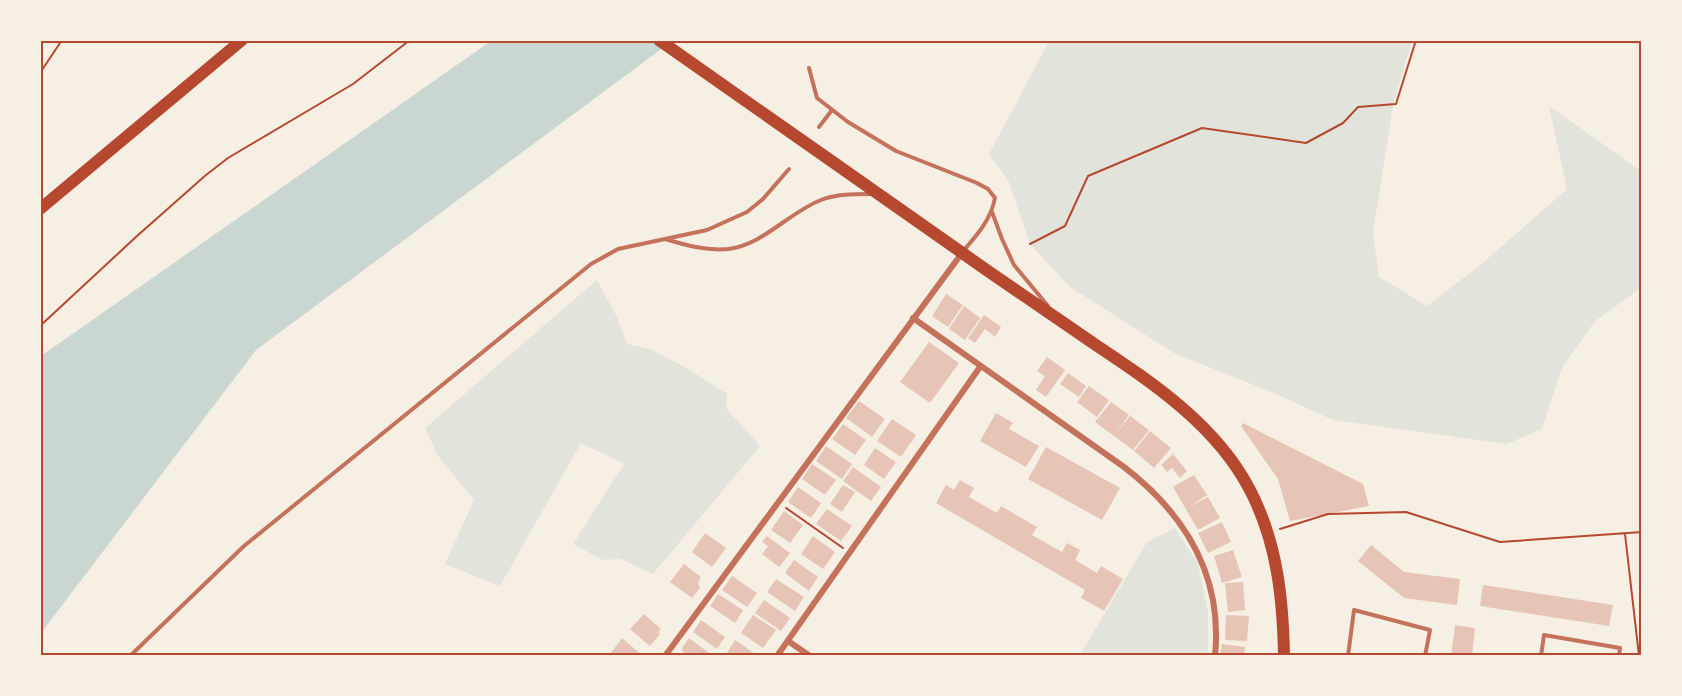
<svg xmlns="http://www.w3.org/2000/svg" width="1682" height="696" viewBox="0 0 1682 696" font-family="'Asap Condensed',sans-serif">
	<rect width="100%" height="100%" fill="#f6efe4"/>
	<path fill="#e2e4dc" d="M1049,41H1412L1393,105L1373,233L1379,277L1427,306L1478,267L1567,189L1549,106L1641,171V288L1595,321L1562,368L1542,429L1507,444L1333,420L1274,393L1174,353L1070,287L1030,244L1008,180L989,154Z
		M597,280L617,317L627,344L651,349L690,370L727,394L726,408L760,446L653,574L620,559L603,560L573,544L624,464L581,443L500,586L445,564L474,500L438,456L425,428Z
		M1175,528L1198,564L1208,612V655H1080L1147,542Z"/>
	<path fill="#c9d6d2" d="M491,41H672L256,350L41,633V356Z"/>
	<path fill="#e6c5b7" d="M946,294L963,305L948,327L932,316Z
		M964,306L980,318L965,340L949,329Z
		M984,315L1001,327L995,337L985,329L975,343L968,338Z
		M929,342L959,363L930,403L900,382Z
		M1047,357L1065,370L1046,397L1036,390L1045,376L1037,371Z
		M1068,373L1086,386L1079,397L1060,384Z
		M1089,386L1109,400L1097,417L1077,402Z
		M859,401L885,419L872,437L846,418Z
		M1111,402L1129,415L1114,436L1095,422Z
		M996,413L1013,423L1009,429L1039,446L1026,467L980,441Z
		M1130,416L1149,430L1133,450L1114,436Z
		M892,419L916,435L901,457L877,441Z
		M1243,423L1363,484L1369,506L1290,521L1278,479L1241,426Z
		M843,424L866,440L855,455L832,439Z
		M1150,431L1171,448L1154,468L1134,451Z
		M826,446L852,464L842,479L816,461Z
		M1046,447L1120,488L1102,520L1028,479Z
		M875,448L896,462L884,479L864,465Z
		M1173,454L1187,471L1180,478L1172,468L1167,472L1161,465Z
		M812,464L836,480L825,495L802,479Z
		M853,467L881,487L871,501L843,481Z
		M1194,475L1207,495L1189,507L1208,497L1220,518L1198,530L1173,487Z
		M960,480L974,488L969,497L997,513L1001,506L1037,527L1032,535L1062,552L1067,543L1080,550L1075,560L1097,573L1101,566L1123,579L1104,611L1081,598L1085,590L936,503L946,485L954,490Z
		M843,485L855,492L842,512L830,504Z
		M798,487L821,503L811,518L788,502Z
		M827,509L852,526L841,541L816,524Z
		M784,511L803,525L790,543L771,530Z
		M1222,522L1231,542L1208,553L1198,533Z
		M705,533L726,548L712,567L692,552Z
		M767,536L790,553L779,567L762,554L768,546L762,542Z
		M813,536L835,552L823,569L801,554Z
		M1371,545L1404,572L1460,579L1457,605L1404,598L1358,561Z
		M1233,550L1242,577L1222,583L1214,556Z
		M794,560L818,577L809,591L785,573Z
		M684,564L701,577L698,582L700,588L692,598L670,582Z
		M732,576L757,593L747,607L722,590Z
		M776,579L804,597L795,611L767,592Z
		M1243,582L1245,610L1228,612L1225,583Z
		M1483,585L1613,605L1609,626L1480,606Z
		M718,594L743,610L735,623L710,606Z
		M764,600L790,618L781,631L755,613Z
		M644,614L661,629L658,632L660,634L650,646L630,629Z
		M753,615L776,630L763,648L741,633Z
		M1226,615L1249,616L1247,641L1225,640Z
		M701,620L725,637L717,649L693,632Z
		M1455,625L1475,628L1472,656H1451Z
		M622,638L643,656H612L610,654Z
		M689,638L713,656H687L683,652L682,648Z
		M735,640L758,656H725Z
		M1222,644L1245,647L1244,656H1220Z"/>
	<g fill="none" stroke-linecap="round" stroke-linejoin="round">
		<path stroke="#b5482f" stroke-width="2" d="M40,73L62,40
			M1030,244L1065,226L1088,176L1202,128L1306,143L1343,123L1358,107L1396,104L1416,40
			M40,326L137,236L206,175L228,158L353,84L410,40
			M786,508L843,548
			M1280,529L1328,514L1406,512L1500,542L1642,532
			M1625,534L1639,656"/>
		<path stroke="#c5725c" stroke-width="4" d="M809,68L817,98L848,122L896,151L977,183L988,189L995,198C991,219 978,234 964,250
			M819,127L832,110
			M992,212L1002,239L1014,265L1048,306
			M665,239C685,245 706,251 728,249C763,245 788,213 821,200C836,194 854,194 870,194
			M130,656L244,546L591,264L618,249L707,230L747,212L763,199L789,169
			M1348,656L1354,610L1430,630L1425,656
			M1541,656L1544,635L1620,648L1619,656"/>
		<path stroke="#c5725c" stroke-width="6" d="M913,318L1124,467C1185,514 1223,576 1215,656
			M788,641L810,656
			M665,656L962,253
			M777,656L980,367"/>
		<path stroke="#b5482f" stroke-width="12" d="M659,40C760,110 860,182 961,252C1003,282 1047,311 1090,341C1150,381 1216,424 1250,490C1277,542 1283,598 1284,656
			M40,209L242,40"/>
	</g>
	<rect width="1682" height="696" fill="none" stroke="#f6efe4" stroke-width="84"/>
	<rect x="42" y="42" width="1598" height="612" fill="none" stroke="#b5482f" stroke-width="2"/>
</svg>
